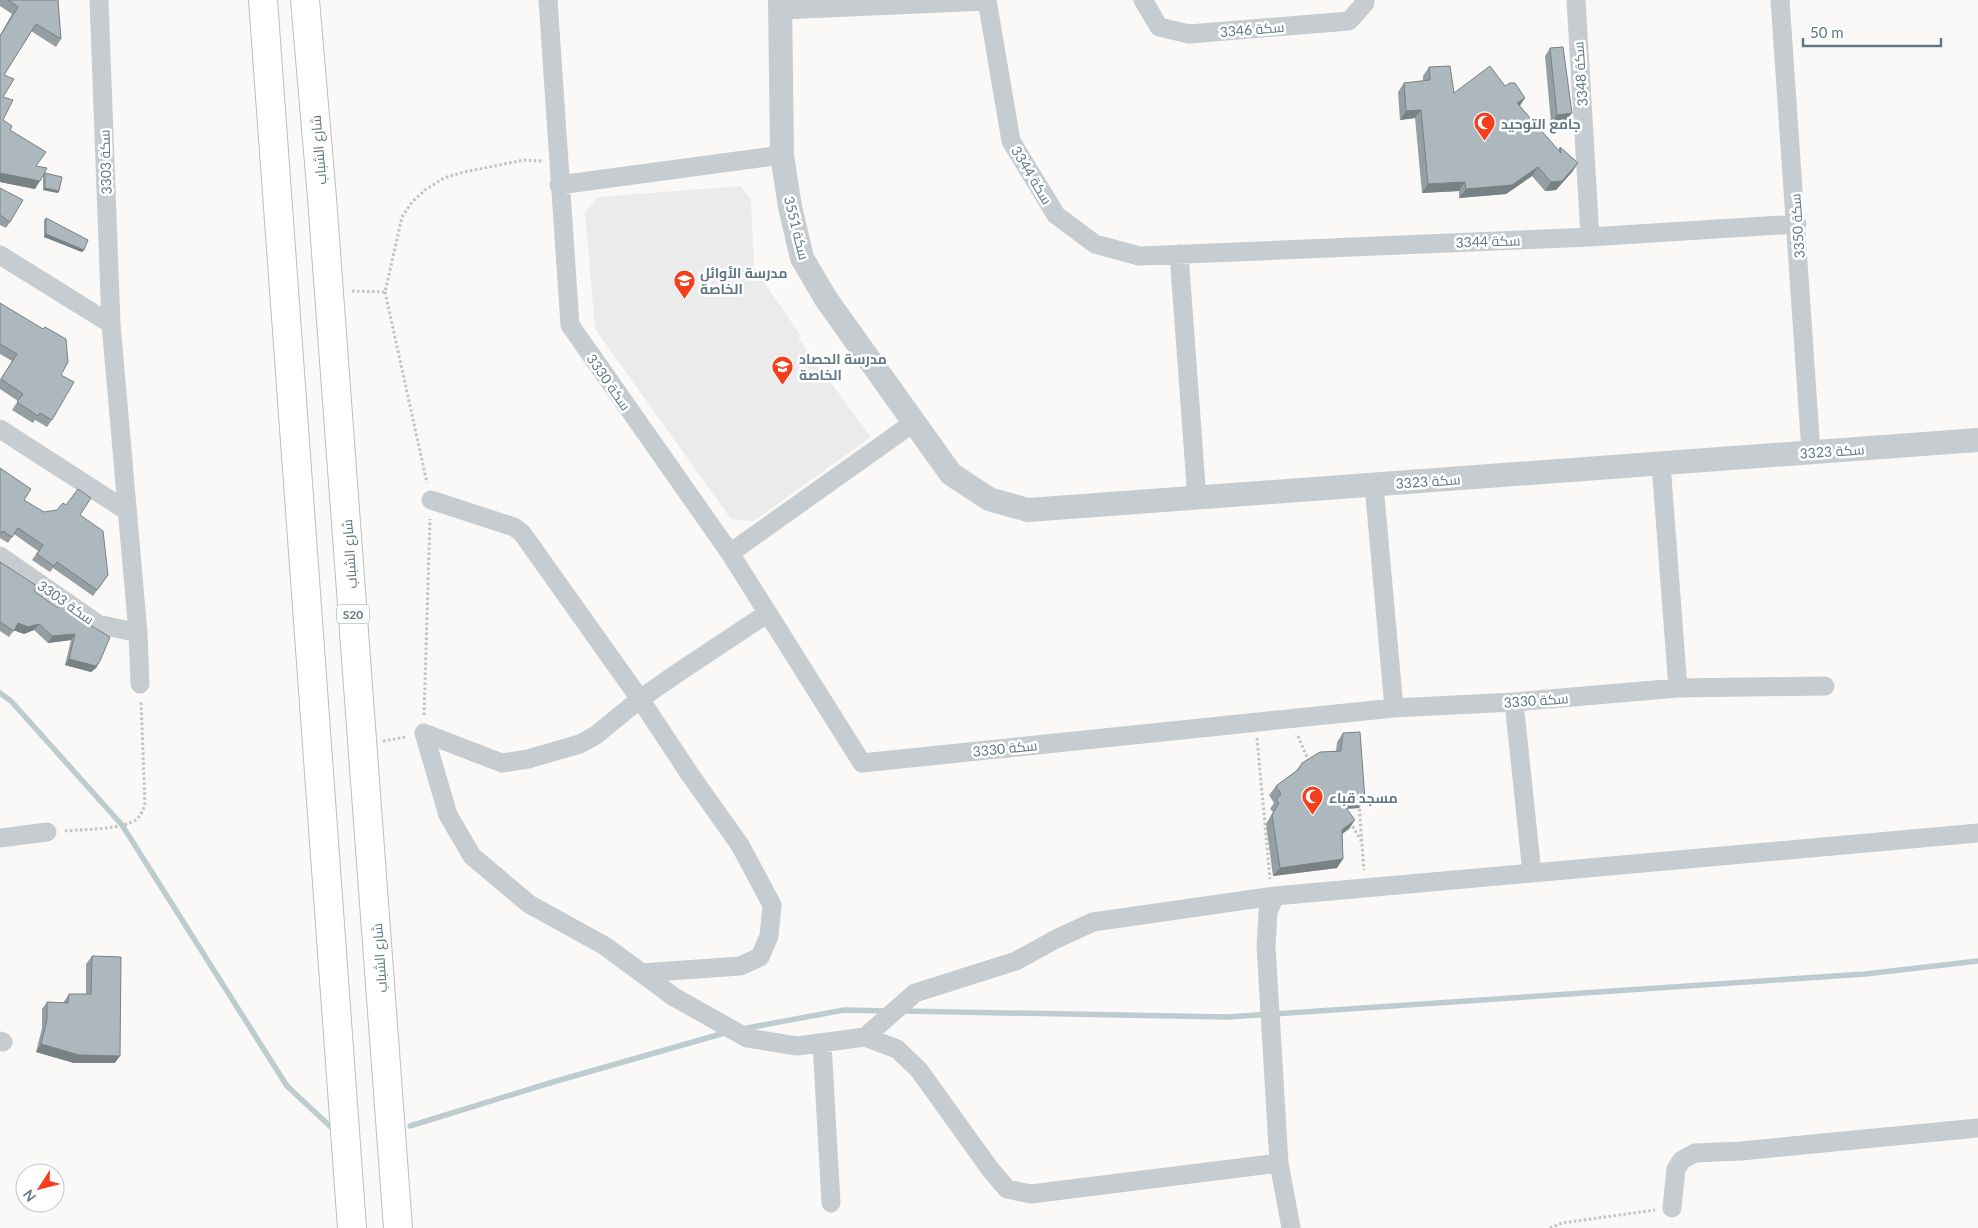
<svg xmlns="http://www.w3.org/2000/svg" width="1978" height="1228" viewBox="0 0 1978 1228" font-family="Lato,Cairo,sans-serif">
	<rect width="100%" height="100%" fill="#faf9f7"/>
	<path fill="#eaebea" d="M741,186L751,199L754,268L801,336L798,338L871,437L754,521L731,519L595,329L585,212L598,197Z"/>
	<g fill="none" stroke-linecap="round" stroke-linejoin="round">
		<path stroke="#bdcccf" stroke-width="5.5" d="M0,693L11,701L122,825L287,1086L332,1128
			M902,1011L1228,1017L1865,974L1978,961
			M742,1029L844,1010L888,1011
			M410,1126L553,1082L728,1032"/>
		<defs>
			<path id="primary" d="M263,0L352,1228
				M305,0L322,198L398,1228"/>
		</defs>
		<use href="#primary" stroke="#b9bfc2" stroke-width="30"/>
		<path stroke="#c0c4c5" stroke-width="3" stroke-dasharray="2.5 2.5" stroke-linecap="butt" d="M352,291L385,292L402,217L412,202L425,190L444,178L464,172L524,160L543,161
			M385,292L427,483
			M424,715L430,519
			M1298,736L1309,762
			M1257,738L1270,879
			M383,741L406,737
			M1359,804L1364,870
			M1350,822L1362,842
			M65,831C84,829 122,830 137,819C141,815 143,810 145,805L141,701
			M1550,1228L1562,1223L1655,1210"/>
		<path stroke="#c6cccf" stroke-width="19" d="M99,0L111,324L138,633L140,684
			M548,0L570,325L730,553L862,763L1394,708L1514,702L1678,688L1825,686
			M987,0L1011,141L1056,215L1095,244L1139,256L1590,237L1797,224
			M1143,0L1159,27L1189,34L1349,21L1365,3V0
			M1576,0L1590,237
			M1780,0L1811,452
			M781,10L987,1
			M559,185L782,155
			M1179,254L1197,499
			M0,255L111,324
			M0,429L127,511
			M1661,464L1678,688
			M1374,485L1394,708
			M431,500L514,527L522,533L640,699L691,776L740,845L772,905L769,936L760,957L740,966L642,973
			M730,553L913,423
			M0,556L98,624L138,633
			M768,613L676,674L640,699L596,735L580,744L528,759L502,763L424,733L448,815L472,856L529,904L605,946L674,997L747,1038L797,1046L865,1037L897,1049L919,1070L990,1169L1007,1189L1031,1194L1279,1163
			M1514,702L1532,873
			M0,838L47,832
			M1275,896L1268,912L1266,946L1279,1163L1291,1228
			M865,1037L915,993L1016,961L1056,939L1093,922L1275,896L1978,833
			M0,1041L3,1042
			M822,1043L831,1203
			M1672,1208L1676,1169L1682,1160L1695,1153L1741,1151L1978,1128"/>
		<path stroke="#c6cccf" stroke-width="24" d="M780,0L782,155L790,207L802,258L826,299L951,474L989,499L1028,510L1978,440"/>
		<use href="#primary" stroke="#fff" stroke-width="28"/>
	</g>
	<path fill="#949ea3" d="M0,0H58L61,39L56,47L31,31L4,75L3,120L36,166L35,189L0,182V35L12,14L0,6Z
		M1550,48L1566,121L1551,123L1545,56Z
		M1429,67L1454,93L1505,86L1525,98L1520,106L1558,150L1560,147L1578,163L1572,172L1556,190L1545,191L1532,176L1506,194L1459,198V191L1422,193L1415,118L1400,120L1398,92L1404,83L1423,81V76Z
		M45,173L59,191L58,193L43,190V176Z
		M0,188L10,222L6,228L0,225Z
		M46,218L84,250L82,252L44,237V220Z
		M0,303L61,375L52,420L47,427L35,420L33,423L12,410L18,401L0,389V380L12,361L0,354Z
		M0,468L24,500L44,512L80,515L108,575L93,596L53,568L50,572L32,560L38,551L14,534L8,543L0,538Z
		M0,562L34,591L100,661L96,668L91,672L65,665L71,640L48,643L34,630L24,634L14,630L9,637L0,631Z
		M1343,733L1359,808L1347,809L1349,829L1342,834L1337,868L1273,876L1266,824L1273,812L1270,809L1274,803L1269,795L1276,786L1296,771L1302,763L1336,751L1337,742Z
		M92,956L115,1063H74L36,1052L42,1028V1009L47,1002L63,1003L69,994H86V964Z"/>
	<path fill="#788184" d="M1525,98L1519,106L1517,103Z
		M1421,110L1415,118L1400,120L1406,111Z
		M1572,113L1566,121L1551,123L1557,115Z
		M1578,163L1572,172L1556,190L1545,191L1551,182Z
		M1538,167L1532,176L1506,194L1459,198L1466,189Z
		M0,173L40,181L35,189L0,182Z
		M1465,182L1459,191L1422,193L1428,184Z
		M45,188L59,191L58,193L43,190Z
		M46,234L84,250L82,252L44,237Z
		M18,623L39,624L34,630L24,634L13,630Z
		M75,634L71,640L48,643L52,636Z
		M69,659L100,661L96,668L91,672L65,665Z
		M1365,799L1359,808L1335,809L1341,801Z
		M1355,820L1349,829L1335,839L1342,830Z
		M1343,859L1337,868L1273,876L1280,868Z
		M41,1044L120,1056L115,1063H74L36,1052Z"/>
	<path fill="#acb8bd" stroke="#788184" d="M8,0H58L61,39L36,24L4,75L14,79L3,97L13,100L3,120L12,126L10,130L46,152L36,166L47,168L40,181L0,173V36L18,7Z
		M1563,47L1572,113L1557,115L1550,48Z
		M1450,66L1454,93L1490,66L1505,86L1510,83H1515L1525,98L1517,103L1561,153L1560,147L1578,163L1562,181L1551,182L1538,167L1512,185L1466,189L1465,182L1428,184L1421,110L1406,111L1404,83L1430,80L1429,67Z
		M45,173L62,177L59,191L45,188Z
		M0,188L23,200L10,222L0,215Z
		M46,218L88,240L84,250L46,234Z
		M0,303L43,329L45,327L66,339L68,362L61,375L74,382L52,420L40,413L38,416L17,402L23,394L1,379L17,354L0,344Z
		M0,468L31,489L24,500L44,512L57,510L63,503L66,505L78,489L91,498L80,515L103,531L108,575L97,590L57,562L54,566L37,554L43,545L18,528L12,537L3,531L2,533L0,532Z
		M0,562L37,586L34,591L56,607L66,606L72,610L75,616L110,637L100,661L96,666L69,659L75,634L52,636L39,624L28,627L18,623L14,631L0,622Z
		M1360,732L1365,799L1341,801L1355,820L1342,830L1343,859L1280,868L1272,815L1279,803L1276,800L1281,794L1276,786L1299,769L1302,763L1320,752L1341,751L1343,733Z
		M92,956L121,957L120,1056L79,1055L41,1044L47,1020V1002L68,1003L69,994H91Z"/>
	<defs>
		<symbol id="mosque-pin" viewBox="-11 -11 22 30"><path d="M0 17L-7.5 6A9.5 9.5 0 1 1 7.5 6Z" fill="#f43e1c" stroke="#fff"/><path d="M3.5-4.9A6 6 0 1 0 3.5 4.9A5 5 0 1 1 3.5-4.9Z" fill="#fff"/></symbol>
		<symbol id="school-pin" viewBox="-11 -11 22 30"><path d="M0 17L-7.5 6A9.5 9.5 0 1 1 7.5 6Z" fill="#f43e1c" stroke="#fff"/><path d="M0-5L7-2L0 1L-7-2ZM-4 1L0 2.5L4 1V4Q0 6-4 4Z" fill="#fff"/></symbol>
	</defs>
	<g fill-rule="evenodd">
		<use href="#mosque-pin" x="1472" y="110" width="25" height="34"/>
		<use href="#school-pin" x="672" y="268" width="25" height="34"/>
		<use href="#school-pin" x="770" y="354" width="25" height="34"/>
		<use href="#mosque-pin" x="1300" y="784" width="25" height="34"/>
	</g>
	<g text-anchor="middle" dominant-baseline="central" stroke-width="5" stroke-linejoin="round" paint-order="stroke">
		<rect fill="#fff" stroke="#90a0aa" stroke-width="1" x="337" y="604.5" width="32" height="19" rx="4"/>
		<g font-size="12" font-weight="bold" fill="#617885">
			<text x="353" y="614">S20</text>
		</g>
		<g font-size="14" fill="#617885" stroke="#fff">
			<text transform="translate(1252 29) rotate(-5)">سكة 3346</text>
			<text transform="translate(1580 74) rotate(-94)">سكة 3348</text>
			<text transform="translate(318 150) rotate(-95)">شارع الشباب</text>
			<text transform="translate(105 162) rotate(-92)">سكة 3303</text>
			<text transform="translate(1032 175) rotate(59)">سكة 3344</text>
			<text transform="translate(1797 226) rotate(-94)">سكة 3350</text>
			<text transform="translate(797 228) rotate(76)">سكة 3551</text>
			<text transform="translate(1488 241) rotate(-2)">سكة 3344</text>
			<text transform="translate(609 382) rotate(55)">سكة 3330</text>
			<text transform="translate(1832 451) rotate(-4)">سكة 3323</text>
			<text transform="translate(1428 481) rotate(-4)">سكة 3323</text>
			<text transform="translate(349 554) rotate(-94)">شارع الشباب</text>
			<text transform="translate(66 602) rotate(35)">سكة 3303</text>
			<text transform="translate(1536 700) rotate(-4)">سكة 3330</text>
			<text transform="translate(1005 748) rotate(-6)">سكة 3330</text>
			<text transform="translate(379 958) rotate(-94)">شارع الشباب</text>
		</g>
		<g font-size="14" font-weight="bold" fill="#617885" stroke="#fff" text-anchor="start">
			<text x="1501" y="123">جامع التوحيد</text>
			<text x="700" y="272">مدرسة الأوائل<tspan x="700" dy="16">الخاصة</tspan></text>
			<text x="799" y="358">مدرسة الحصاد<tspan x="799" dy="16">الخاصة</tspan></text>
			<text x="1329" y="797">مسجد قباء</text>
		</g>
	</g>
	<g transform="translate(40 1188) rotate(234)"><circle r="24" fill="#ffffff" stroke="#c0c9ce"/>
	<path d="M0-4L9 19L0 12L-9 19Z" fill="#f43e1c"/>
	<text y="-8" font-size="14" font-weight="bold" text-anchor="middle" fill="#617885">N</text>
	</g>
	<path d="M1803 38v8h138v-8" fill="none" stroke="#617885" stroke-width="2.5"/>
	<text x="1810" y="38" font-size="15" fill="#617885" stroke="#ffffff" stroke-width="4" paint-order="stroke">50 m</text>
</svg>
